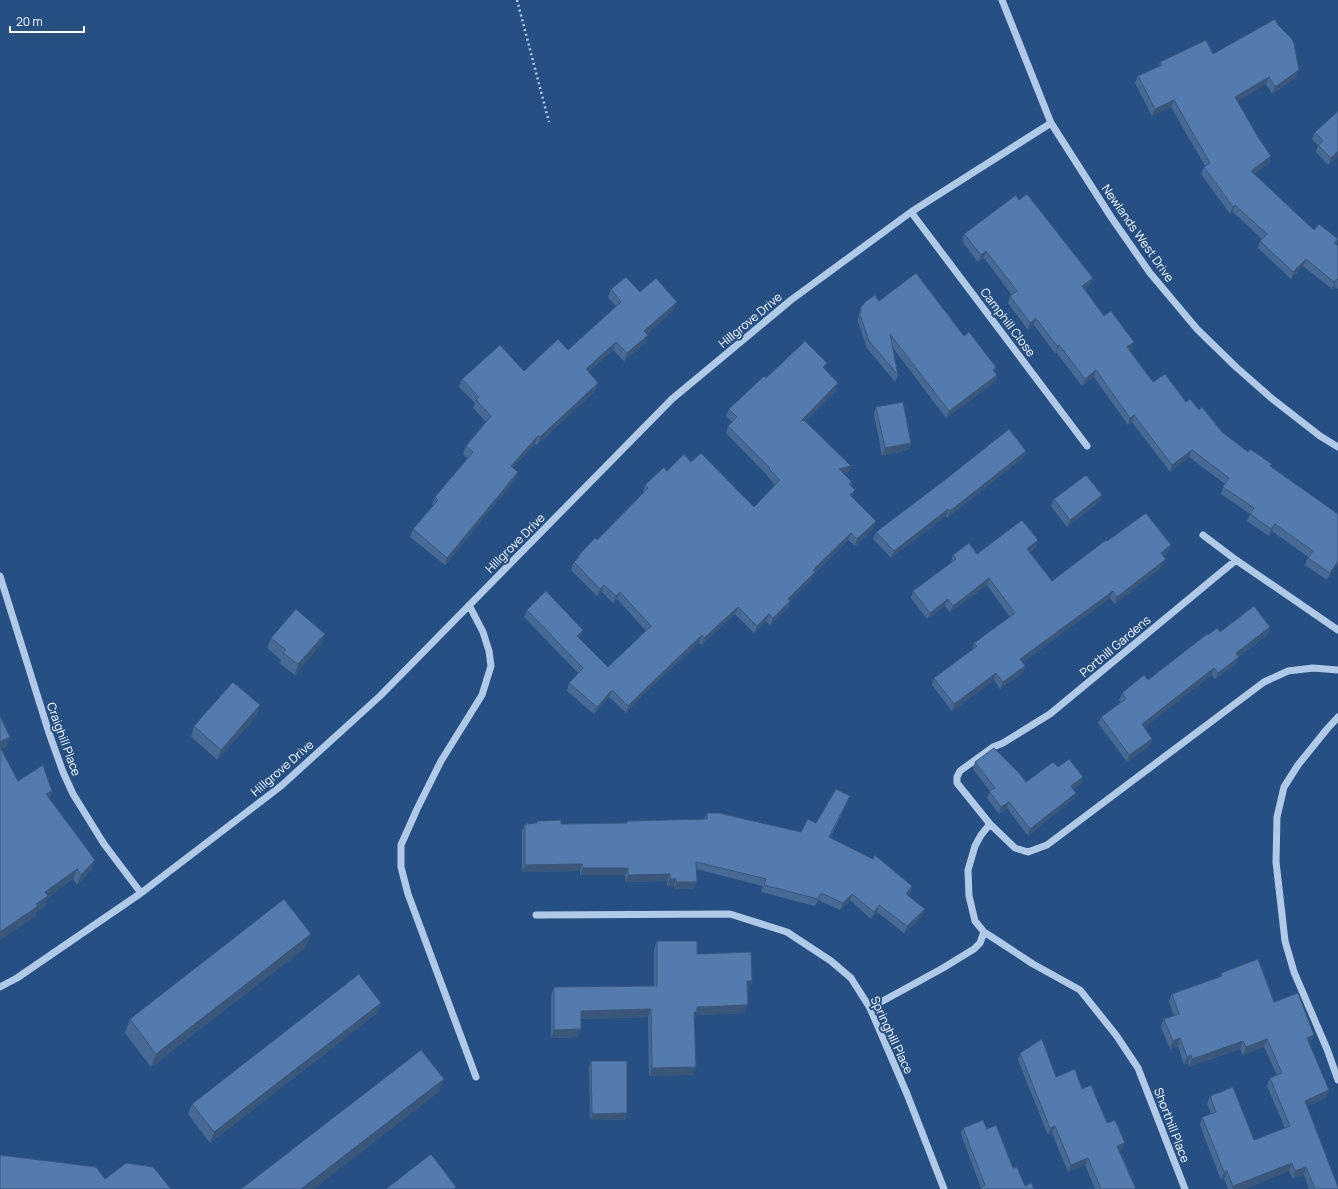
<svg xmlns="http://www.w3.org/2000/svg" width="1338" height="1189" viewBox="0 0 1338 1189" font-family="Manrope,sans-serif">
	<rect width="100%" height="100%" fill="#265083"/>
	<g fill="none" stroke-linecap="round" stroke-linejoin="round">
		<path stroke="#b0c9e7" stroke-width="2.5" stroke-dasharray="2 3" stroke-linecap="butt" d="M517,0L549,122"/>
		<path stroke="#b0c9e7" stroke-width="7" d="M1002,0L1051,123L1111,217L1150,273L1197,329L1236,367L1270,397L1320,436L1338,447
			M911,212L1087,446
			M1203,535L1236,560L1338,630
			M1236,560L1050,714L1003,743L993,747L960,771L957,777V783L990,824L1015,848L1028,852L1047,845L1264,682L1288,671L1313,668L1338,670
			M0,576L49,733L63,772L73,794L104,844L141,893
			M469,605L483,632L489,651L491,666L482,695L441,761L417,809L401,845V867L408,894L476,1077
			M1338,717L1327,729L1298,765L1284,787L1277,817L1276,862L1285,941L1294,972L1327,1049L1338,1080
			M990,824L981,835L975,846L968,870L969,896L975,921L984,932L998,941L1033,964L1080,990L1116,1035L1138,1068L1185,1189
			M536,915L730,914L787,932L831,961L851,978L870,1008L907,1094L944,1189
			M0,987L17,978L141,893L281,786L380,696L672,399L791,300L911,212L1051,123
			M870,1008L943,968L974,949L980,943L984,932"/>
	</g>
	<path fill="#476a95" d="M1213,54L1297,77L1272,94L1266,84L1237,101L1258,137L1271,156L1269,163L1254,174L1314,230L1338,239L1336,244L1338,246V289L1334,286L1332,289L1303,266L1291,279L1258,248L1260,241L1262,239L1233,212L1230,214L1201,174L1204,167L1205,166L1171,107L1152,116L1135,83L1138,76L1159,66L1160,62Z
		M1315,132L1338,156L1328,165L1316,152L1318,145L1312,139Z
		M964,234L1090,285L1084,290L1104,316L1132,349L1130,351L1153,382L1199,410L1222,432L1248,452L1271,466L1338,564L1327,580L1305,565L1308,557L1272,531L1269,536L1247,521L1250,514L1221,494L1223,487L1225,484L1189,457L1170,472L1132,422L1128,425L1094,377L1082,386L1056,352L1055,353L1034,325L1028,330L1008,303L1010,296L1012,295L984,258L978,262L962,241Z
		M611,289L640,292L677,302L674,309L647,334L648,335L645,343L624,361L613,350L588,372L598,383L595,391L537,445L535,444L513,468L518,472L515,480L445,565L410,537L413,529L433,506L432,505L435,497L468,459L463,454L466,446L486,422L473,408L475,403L459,387L462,379L524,371L568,350L616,306L608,297Z
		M879,301L964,336L996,367L994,371L997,375L995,382L946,418L893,348L898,375L895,382L867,348L858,322L859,314L861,307Z
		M825,369L838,383L836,390L805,421L848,473L844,474L852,482L851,485L852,497L876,521L873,528L855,546L848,540L814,574L812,579L790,601L788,608L770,625L766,621L754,633L735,614L702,645L699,643L644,694L626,713L609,697L594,714L567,691L569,683L578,673L524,617L527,610L581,637L579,638L608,667L646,631L617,599L613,603L602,592L597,596L571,570L574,562L577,559L578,556L597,540L643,493V492L645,485L667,471L691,462L754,507L775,485L767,476V475L726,433L728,426L732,422L726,416L729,409L766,378Z
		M876,407L911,443L908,450L882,456L874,414Z
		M1026,451L1023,458L947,518L946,516L891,558L873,539L876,532Z
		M1102,495L1099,502L1067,527L1051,506L1054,499Z
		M1038,540L1036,547L1030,552L1052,581L1107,541L1168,552L1163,556V566L1115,604L1110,598L1023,662L1025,666L1023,673L1000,689L994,680L952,711L932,685L934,678L972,650L974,643L1010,617L987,585L950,612L945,606L927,619L911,598L913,591L951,563V562L953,555L977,554Z
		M1270,627L1268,634L1238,657L1236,664L1215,679L1212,675L1144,727L1152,739L1150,745L1127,762L1098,723L1101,717L1121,702L1119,700L1122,693L1148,680L1208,635L1220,632Z
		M325,634L321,644L295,675L279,663L281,660L267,648L271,638Z
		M260,705L257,716L217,760L191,736L194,726Z
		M0,716L10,737L6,747L1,749L18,781L52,791L49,799L95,860L91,870L77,885L73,879L47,898L45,906L36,911L35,916L0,940Z
		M975,762L1026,782L1058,767L1083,777L1081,784L1073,789L1076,793L1073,799L1028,836L1007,808L999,814L987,798L990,791L973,769Z
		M847,803L830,838L912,886L910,893L908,895L922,916L904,933L877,912L871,919L850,900L840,910L818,900L815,906L761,892L763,886L696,869L694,889H674V886H667V881L625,882V875H580V871L522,872V830L525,824L536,823L537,821L561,824L626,823L627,821L704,819L707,813L801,832Z
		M657,941L697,954L749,989H747L745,1013L696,1015L694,1019L693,1075L649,1076L648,1017L581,1019L578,1037L551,1038V996L554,987L654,986V949Z
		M306,947L151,1067L125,1033L130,1019Z
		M1221,973L1274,1002L1311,1043L1309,1044L1326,1098L1307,1106L1338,1189H1309L1304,1175L1293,1179L1289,1171L1244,1189H1228L1224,1179L1221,1180L1200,1125L1202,1117L1211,1114L1207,1104L1210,1096L1254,1140L1285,1128L1267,1086L1270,1078L1277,1075L1264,1047L1243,1055L1240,1049L1189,1067L1188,1063L1184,1065L1178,1046L1170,1049L1161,1027L1164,1019L1174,1016L1169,1002L1172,994L1220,977Z
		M377,1013L210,1143L188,1114L192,1104Z
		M1020,1053L1056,1077L1082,1089L1107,1123L1122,1150L1119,1151L1136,1189H1095L1085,1165L1068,1172L1052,1133L1048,1135L1018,1060Z
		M591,1061L627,1113L625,1120H590L589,1067Z
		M963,1128L987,1129L1025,1186L1034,1189H980L981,1188L961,1134Z"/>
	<path fill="#3a5679" d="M1299,70L1297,77L1272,94L1275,87Z
		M1269,77L1266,84L1233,104L1235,97Z
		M1174,100L1171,107L1152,116L1155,109Z
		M1338,151V156L1328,165L1331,158Z
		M1271,156L1269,163L1248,178L1251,171Z
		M1235,205L1233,212L1230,214L1233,207Z
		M986,251L984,258L978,262L981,255Z
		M1306,259L1303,266L1291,279L1293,272Z
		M1093,278L1090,285L1079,293L1082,286Z
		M1337,279L1334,286L1332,289L1334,282Z
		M677,302L674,309L641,339L644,331Z
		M1036,318L1034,325L1028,330L1030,323Z
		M648,335L645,343L624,361L627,353Z
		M616,342L613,350L583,377L586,369Z
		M1134,342L1132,349L1125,354L1127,347Z
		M1059,345L1056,352L1055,353L1057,346Z
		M827,363L824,370L823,367Z
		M1096,370L1094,377L1082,386L1085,379Z
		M997,375L995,382L946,418L949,411Z
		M598,383L595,391L537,445L540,437Z
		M838,383L836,390L798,428L801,421Z
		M1134,415L1132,422L1128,425L1130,418Z
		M538,436L535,444L508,474L511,466Z
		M911,443L908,450L882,456L885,448Z
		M1192,450L1189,457L1170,472L1172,465Z
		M1026,451L1023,458L947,518L950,511Z
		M851,466L848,473L837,476L839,469Z
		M518,472L515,480L445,565L447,558Z
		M855,490L852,497L850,495Z
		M1102,495L1099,502L1067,527L1070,520Z
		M948,509L946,516L891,558L894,551Z
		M876,521L873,528L855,546L857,539Z
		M1275,524L1272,531L1269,536L1271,529Z
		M851,533L848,540L814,574L812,579L785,606L788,599L813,570Z
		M1038,540L1036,547L1025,555L1027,549Z
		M1171,545L1168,552L1158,559L1161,553Z
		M1166,559L1163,566L1115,604L1117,597Z
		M1338,561V564L1327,580L1330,573Z
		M989,578L987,585L950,612L953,606Z
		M604,585L602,592L597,596L600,589Z
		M1113,591L1110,598L1018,666L1020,659Z
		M620,592L617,599L613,603L616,596Z
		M948,599L945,606L927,619L930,613Z
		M790,601L788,608L770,625L773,618Z
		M738,607L735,614L702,645L704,638Z
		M769,614L766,621L754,633L757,626Z
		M1270,627L1268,634L1233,660L1236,653Z
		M583,630L581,637L574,643L577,636Z
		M325,634L321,644L295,675L298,664Z
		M702,635L699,643L644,694L626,713L628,706L647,687Z
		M1239,657L1236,664L1215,679L1218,673Z
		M1025,666L1023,673L1000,689L1003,682Z
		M1214,668L1212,675L1140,731L1142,724Z
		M996,673L994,680L952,711L954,704Z
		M612,690L609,697L594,714L597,707Z
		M260,705L257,716L217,760L221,750Z
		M10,737L6,747L0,750V742Z
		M1152,739L1150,745L1127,762L1129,755Z
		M1083,777L1081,784L1068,793L1071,786Z
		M52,791L48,801L46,794Z
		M1076,793L1073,799L1028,836L1030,829Z
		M850,796L847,803L826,844L829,837Z
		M1009,802L1007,808L999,814L1001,807Z
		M95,860L91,870L77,885L81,875Z
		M582,864L580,871L522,872L525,865Z
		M583,868H628L625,875H580Z
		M77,869L73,879L47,898L45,906L36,911L35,916L0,940V932L36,904L45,892Z
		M670,874L667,881L625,882L628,875Z
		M670,879H676L674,886H667Z
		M676,882H697L694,889H674Z
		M912,886L910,893L904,901L906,894Z
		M852,894L850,900L840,910L843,903Z
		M879,905L877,912L871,919L874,912Z
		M925,909L922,916L904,933L907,926Z
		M311,934L306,947L151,1067L156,1054Z
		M747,981H752L749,989L744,990Z
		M381,1003L377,1013L210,1143L214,1132Z
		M748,1005L745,1013L696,1015L694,1020V1012L697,1007Z
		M651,1009L648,1017L578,1019L581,1011Z
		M581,1029L578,1037L551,1038L554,1030Z
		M1314,1035L1311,1043L1304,1046L1307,1038Z
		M1180,1038L1178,1046L1170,1049L1173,1041Z
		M1267,1039L1264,1047L1243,1055L1246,1047Z
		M1243,1041L1240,1049L1189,1067L1192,1059Z
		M1191,1055L1188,1063L1184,1065L1187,1057Z
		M696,1067L693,1075L649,1076L652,1068Z
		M444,1079L439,1092L314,1189H301Z
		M1329,1090L1326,1098L1302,1109L1305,1101Z
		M627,1113L625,1120H590L592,1114Z
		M1055,1126L1052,1133L1048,1135L1050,1128Z
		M1125,1143L1122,1150L1115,1153L1117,1146Z
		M1088,1158L1085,1165L1068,1172L1071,1165Z
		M1292,1163L1289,1171L1244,1189H1232L1233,1186Z
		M1306,1167L1304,1175L1293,1179L1295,1171Z
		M1227,1171L1224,1179L1221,1180L1224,1172Z"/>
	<path fill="#537bad" stroke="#3a5679" d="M1275,19L1278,25L1291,38L1294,43L1299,70L1275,87L1269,77L1235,97L1258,137L1271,156L1251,171L1314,230L1319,224L1338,239L1334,243L1338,246V280L1337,279L1334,282L1306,259L1293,272L1260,241L1267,234L1235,205L1233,207L1204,167L1210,163L1174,100L1155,109L1138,76L1162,65L1160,62L1206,40L1213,54Z
		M1338,111V151L1331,158L1318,145L1323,141L1315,132Z
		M1027,194L1093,278L1082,286L1104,316L1111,311L1134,342L1127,347L1153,382L1165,374L1186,402L1190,399L1199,410L1202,407L1222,432L1248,452L1250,449L1272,464L1270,466L1338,514V561L1330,573L1308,558L1313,551L1275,524L1271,529L1250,514L1254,508L1223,487L1229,478L1192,450L1172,465L1134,415L1130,418L1096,370L1085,379L1059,345L1057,346L1036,318L1030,323L1010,296L1017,291L986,251L981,255L964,234L1016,195L1019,200Z
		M916,273L964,336L969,332L996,367L993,370L997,375L949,411L890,334L898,375L869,341L860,315L861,307L865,302L875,295L879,301Z
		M626,277L640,292L656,278L677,302L644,331L648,335L627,353L616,342L586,369L598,383L540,437L538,436L511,466L518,472L447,558L413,529L438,500L435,497L473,452L466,446L491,416L476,400L479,397L462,379L500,345L524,371L558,339L568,350L621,302L611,289Z
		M805,341L827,363L823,367L838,383L801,421L804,420L851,466L839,469L852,482L849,484L855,490L850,495L876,521L857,539L851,533L813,570L815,572L788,599L790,601L773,618L769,614L757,626L738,607L704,638L702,635L647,687L628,706L612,690L597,707L569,683L583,668L527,610L546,591L583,630L577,636L608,667L651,626L620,592L616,596L604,585L600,589L574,562L579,557L578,556L595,538L597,540L648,488L645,485L664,467L667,471L684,454L691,462L701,453L754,507L780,480L769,469L770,468L728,426L737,417L729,409L764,376L766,378Z
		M903,402L911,443L885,448L876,407Z
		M1009,429L1026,451L950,511L948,509L894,551L876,532L946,479Z
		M1086,475L1102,495L1070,520L1054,499Z
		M1146,513L1171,545L1161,553L1166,559L1117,597L1113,591L1020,659L1025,666L1003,682L996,673L954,704L934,678L977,646L974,643L1015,613L989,578L953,606L948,599L930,613L913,591L956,559L953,555L969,543L977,554L1022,520L1038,540L1027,549L1052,581L1106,540L1107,541Z
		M1254,606L1270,627L1236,653L1239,657L1218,673L1214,668L1142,724L1152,739L1129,755L1101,717L1126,699L1122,693L1144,675L1148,680L1207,634L1208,635L1217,628L1220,632Z
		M296,609L325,634L298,664L283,653L286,650L271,638Z
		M233,682L260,705L221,750L194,726Z
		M0,716L10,737L0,742Z
		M0,747L18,781L43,765L52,791L46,794L95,860L81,875L77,869L45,892L48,896L36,904L38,906L0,932Z
		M994,748L1019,773L1026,782L1053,762L1058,767L1069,759L1083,777L1071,786L1076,793L1030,829L1009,802L1001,807L989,791L995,788L975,762Z
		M836,789L850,796L829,837L873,859L875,855L912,886L906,894L925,909L907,926L879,905L874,912L852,894L843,903L821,893L818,899L764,885L766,879L696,862L697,882H676V879H670V874L628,875V868H583L582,864L525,865V824L537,823V821L561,820V824L627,823V821L707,819V813H719L801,832L808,819L816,823Z
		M284,899L311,934L156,1054L130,1019Z
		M657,941H697V954L751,952L752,981H747L748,1005L697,1007V1012H694L696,1067L652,1068L651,1009L581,1011V1029L554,1030V987L657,986Z
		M1258,959L1274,1002L1298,993L1314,1035L1307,1038L1329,1090L1305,1101L1338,1187V1189H1315L1306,1167L1295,1171L1292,1163L1233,1186L1227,1171L1224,1172L1202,1117L1216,1112L1210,1096L1233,1087L1254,1140L1290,1126L1270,1078L1282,1073L1267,1039L1246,1047L1243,1041L1192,1059L1191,1055L1187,1057L1180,1038L1173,1041L1164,1019L1179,1014L1172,994L1222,976L1221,973Z
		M359,974L381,1003L214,1132L192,1104Z
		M1042,1039L1056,1077L1075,1069L1082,1089L1091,1085L1107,1123L1115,1120L1125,1143L1117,1146L1136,1189H1101L1088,1158L1071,1165L1055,1126L1050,1128L1020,1053Z
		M421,1050L444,1079L301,1189H241Z
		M591,1061H627V1113L592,1114Z
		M983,1120L987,1129L996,1125L1013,1168L1017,1167L1025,1186L1031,1183L1034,1189H982L981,1187L985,1185L963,1128Z
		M431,1154L456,1187L454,1189H386Z
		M0,1155L96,1167L105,1179L126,1163L153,1167L171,1189H0Z"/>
	<g text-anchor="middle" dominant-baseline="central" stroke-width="4" stroke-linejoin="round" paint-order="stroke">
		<g font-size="12" fill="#fff" stroke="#265083">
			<text transform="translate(1138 233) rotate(55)">Newlands West Drive</text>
			<text transform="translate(750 320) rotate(-40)">Hillgrove Drive</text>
			<text transform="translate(1008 322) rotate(53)">Camphill Close</text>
			<text transform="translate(515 543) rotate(-45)">Hillgrove Drive</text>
			<text transform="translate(1115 646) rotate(-40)">Porthill Gardens</text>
			<text transform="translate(64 739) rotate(70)">Craighill Place</text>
			<text transform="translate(282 768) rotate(-41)">Hillgrove Drive</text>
			<text transform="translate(892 1035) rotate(65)">Springhill Place</text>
			<text transform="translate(1172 1125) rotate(69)">Shorthill Place</text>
		</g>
	</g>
	<path d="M10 26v6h74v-6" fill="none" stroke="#ffffff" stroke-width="2"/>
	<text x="16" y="26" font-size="12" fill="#ffffff" stroke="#265083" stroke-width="3" paint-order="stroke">20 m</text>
</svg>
